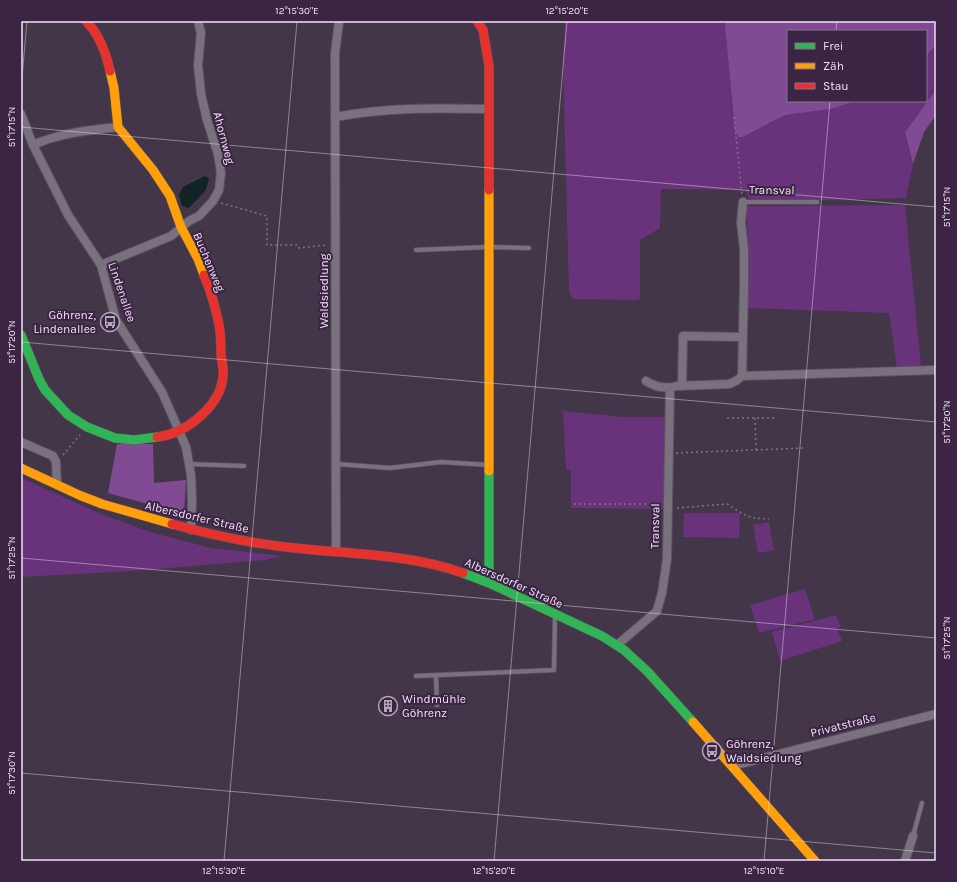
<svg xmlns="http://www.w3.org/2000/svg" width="957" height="882" viewBox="0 0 957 882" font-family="Karla,sans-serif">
	<rect width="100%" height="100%" fill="#423648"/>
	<path fill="#68337b" d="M565,21H726L725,25L735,131L738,137H743L785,115L831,109L856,101H926V56L936,45V90L905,132L913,164L906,198L750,202L746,190L661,189L660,228L640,240V294L639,300L573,299L569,292L563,66Z
		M905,205L921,366L897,367L889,313L748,308L749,253L746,206Z
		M563,411L624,417H666L664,509L571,508V470H566Z
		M21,478L101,514L150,532L211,548L283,556L265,560L133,571L21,577Z
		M684,513H740L739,538L683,537Z
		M769,522L774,550L758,553L753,525Z
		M805,589L815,619L759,633L750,605Z
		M836,615L841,627L837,628L842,641L780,661L772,632Z"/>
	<path fill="#814a95" d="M726,21H936V45L926,56V31H788V101H856L831,109L785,115L743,137H738L735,131L725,25Z
		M936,90V115L924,132L913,164L905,132Z
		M117,444H153L154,483L186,480L184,514L108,493Z"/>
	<path fill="#102325" d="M205,176L209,179L206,190L189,208L182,206L179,195L183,187Z"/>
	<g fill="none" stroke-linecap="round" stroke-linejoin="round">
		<defs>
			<path id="lane" d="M743,202H817
				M416,250L489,247L529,248
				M189,464L244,466
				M336,464L390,468L441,462L489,465
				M416,676L554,670L555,616
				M436,676L437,705
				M913,836L922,803"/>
			<path id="street" d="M21,114L33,145L68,215L101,265L116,320L162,392L186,447L191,475L192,501L191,530
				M335,117C386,107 437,108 489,109
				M33,145C60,133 89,130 118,127
				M101,265L171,236L189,221L199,216L213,201L219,190L221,173L218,154L207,120L201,94L198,65L201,33L198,21
				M742,376L744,286V249L741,222L743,202
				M646,381C655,387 666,389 677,386L729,384L736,381L742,376L936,370
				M682,386L683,336L743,337
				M21,442L53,456L56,462L57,485
				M336,552L335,53L339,22
				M617,645L657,611L662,593L667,559L670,388
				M732,766L936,714
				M905,861L913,836"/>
			<path id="fast" d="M21,335L39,379L45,390L68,415L87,427L115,438L134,440L157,437
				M489,471V583
				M463,573L489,583L602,636L624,650L647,671L693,722"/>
			<path id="slow" d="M110,71L114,88L118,127L153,170L170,196L181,227L198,259L204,275
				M489,190V471
				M21,468L79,495L102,504L172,524
				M693,722L815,861"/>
			<path id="jam" d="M86,21C99,34 106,53 110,71
				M477,21L483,30L489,66V190
				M157,437C186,434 220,406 223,377C224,370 222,362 221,355C221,345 221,335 219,325C216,308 210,290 204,275
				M172,524C215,536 259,545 304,549C356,554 413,555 463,573"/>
		</defs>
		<use href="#lane" stroke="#5d5262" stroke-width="5.5"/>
		<use href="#street" stroke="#5d5262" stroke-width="10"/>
		<use href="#fast" stroke="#5d5262" stroke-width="10"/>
		<use href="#slow" stroke="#5d5262" stroke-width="10"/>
		<use href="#jam" stroke="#5d5262" stroke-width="10"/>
		<path stroke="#7e7581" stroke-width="1.5" stroke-dasharray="2 3" stroke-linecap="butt" d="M734,117L742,194
			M221,203L267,216V245H298L299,248L327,245
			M727,418H776
			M755,418L756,450
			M676,453L805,448
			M63,455L80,435
			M574,504H660
			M677,508L727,504L743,514L753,518L769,519"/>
		<use href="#lane" stroke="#7a717f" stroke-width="4"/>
		<use href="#street" stroke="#7a717f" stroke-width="8"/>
		<use href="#fast" stroke="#30b455" stroke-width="9"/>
		<use href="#slow" stroke="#ff9f0a" stroke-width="9"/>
		<use href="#jam" stroke="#e5322d" stroke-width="9"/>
	</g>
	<path fill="none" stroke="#f1e2f6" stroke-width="1" stroke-opacity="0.45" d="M836,31L837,21M21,89L27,21M21,127L936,207M21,342L936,422M21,558L936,638M21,773L936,853M224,861L297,21M494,861L567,21M764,861L830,101"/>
	<defs>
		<symbol id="bus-ring" viewBox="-11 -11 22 22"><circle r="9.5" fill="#3c2544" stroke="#b4a6b9" stroke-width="1.5"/><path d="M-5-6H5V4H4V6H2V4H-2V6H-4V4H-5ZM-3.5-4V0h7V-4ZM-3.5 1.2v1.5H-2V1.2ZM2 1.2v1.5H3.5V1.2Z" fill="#b4a6b9"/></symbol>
		<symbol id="building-ring" viewBox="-11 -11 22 22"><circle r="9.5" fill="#3c2544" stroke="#b4a6b9" stroke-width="1.5"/><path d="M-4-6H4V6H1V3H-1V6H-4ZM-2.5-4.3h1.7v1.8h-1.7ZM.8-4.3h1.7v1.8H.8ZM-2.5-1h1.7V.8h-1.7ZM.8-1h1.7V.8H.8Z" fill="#b4a6b9"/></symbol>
	</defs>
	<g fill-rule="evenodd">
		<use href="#bus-ring" x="99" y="311" width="22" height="22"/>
		<use href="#building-ring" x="377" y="695" width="22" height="22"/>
		<use href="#bus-ring" x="701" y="740" width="22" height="22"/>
	</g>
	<g text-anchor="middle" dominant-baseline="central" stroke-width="4" stroke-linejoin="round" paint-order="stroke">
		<g font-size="12" fill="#f1e2f6" stroke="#3c2544">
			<text transform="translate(224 138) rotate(75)">Ahornweg</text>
			<text transform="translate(772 190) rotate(1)">Transval</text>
			<text transform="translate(209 262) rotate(67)">Buchenweg</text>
			<text transform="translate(324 291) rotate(-90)">Waldsiedlung</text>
			<text transform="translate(122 292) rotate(71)">Lindenallee</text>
			<text transform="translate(197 517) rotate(13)">Albersdorfer Straße</text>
			<text transform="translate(655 526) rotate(-89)">Transval</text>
			<text transform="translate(514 583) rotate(24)">Albersdorfer Straße</text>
			<text transform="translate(843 725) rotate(-14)">Privatstraße</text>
		</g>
		<g font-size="12" fill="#f1e2f6" stroke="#3c2544" text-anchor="start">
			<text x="96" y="315" text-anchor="end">Göhrenz,<tspan x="96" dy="14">Lindenallee</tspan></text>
			<text x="402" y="699">Windmühle<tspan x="402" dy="14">Göhrenz</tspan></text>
			<text x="726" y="744">Göhrenz,<tspan x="726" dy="14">Waldsiedlung</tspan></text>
		</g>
	</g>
	<rect width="957" height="882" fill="none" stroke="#3c2544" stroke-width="44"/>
	<rect x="787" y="30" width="140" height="72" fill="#3c2544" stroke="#84718b"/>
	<rect x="795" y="43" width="20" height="6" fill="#30b455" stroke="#84718b"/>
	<text x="823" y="50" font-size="12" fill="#f1e2f6">Frei</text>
	<rect x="795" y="63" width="20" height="6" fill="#ff9f0a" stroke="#84718b"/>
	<text x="823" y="70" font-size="12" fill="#f1e2f6">Zäh</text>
	<rect x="795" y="83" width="20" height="6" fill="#e5322d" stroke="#84718b"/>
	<text x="823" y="90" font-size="12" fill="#f1e2f6">Stau</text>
	<rect x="22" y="22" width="913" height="838" fill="none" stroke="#f1e2f6" stroke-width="1.5"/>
	<g font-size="10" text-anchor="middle" fill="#f1e2f6">
		<text x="297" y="14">12°15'30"E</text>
		<text x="567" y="14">12°15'20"E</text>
		<text transform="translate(11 127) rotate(-90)" y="4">51°17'15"N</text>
		<text transform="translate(946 207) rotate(-90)" y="4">51°17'15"N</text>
		<text transform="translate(11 342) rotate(-90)" y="4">51°17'20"N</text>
		<text transform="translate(946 422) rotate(-90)" y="4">51°17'20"N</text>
		<text transform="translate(11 558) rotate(-90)" y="4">51°17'25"N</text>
		<text transform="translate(946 638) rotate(-90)" y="4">51°17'25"N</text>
		<text transform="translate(11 773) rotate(-90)" y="4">51°17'30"N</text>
		<text x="224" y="874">12°15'30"E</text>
		<text x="494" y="874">12°15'20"E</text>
		<text x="764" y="874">12°15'10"E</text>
	</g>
</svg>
